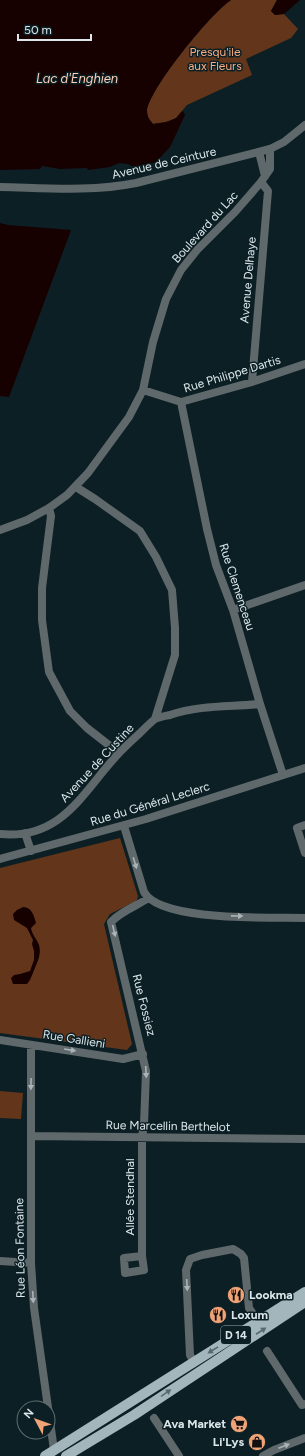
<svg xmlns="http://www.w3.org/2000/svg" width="305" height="1456" viewBox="0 0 305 1456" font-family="Figtree,sans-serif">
	<rect width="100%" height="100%" fill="#0c1f24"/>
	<path fill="#63361b" d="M231,0H277L271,11L275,15L284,14L298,29L291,38L246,59L252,75L187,105L176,118L166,122L153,124C149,119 147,117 147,110C151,87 210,14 231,0Z
		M120,838L138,896L137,900L134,902L110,914L104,924L132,1044L127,1050L0,1033V868Z
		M0,1091L23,1093L21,1119L0,1118Z"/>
	<path fill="#160000" d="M0,0H231C210,14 151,87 147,110C147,117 149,119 153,124C160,123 170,122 176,118C179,116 179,113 183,111L185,115L170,147L156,162L135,167L128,164L119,163L110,167L88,170L87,168L60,169L42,166L40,169L0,170Z
		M277,0H300L284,14L275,15L271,11Z
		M0,223L8,225L71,230L9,397L0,396Z
		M23,907C32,907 34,916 36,923L31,928C32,935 37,939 39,945C42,956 36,964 33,973C31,977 30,981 27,984H13L11,978L14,975L20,974L30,971L34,960V951L32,944L33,940L27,928L14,920L13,914L17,910Z"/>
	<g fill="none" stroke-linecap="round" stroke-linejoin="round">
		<path stroke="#5f686b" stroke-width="8" d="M259,152L265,176
			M252,382L268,191L261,182
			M143,390L181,402L252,382L305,364
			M181,402L207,529L216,565L233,610L260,704L283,775
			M76,487L95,499L140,531L156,557L172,590L175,628V655L155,719
			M49,508L51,516L42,588V620L49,672L70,711L87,728L119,753
			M0,530L27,520L49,508L67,495L88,473L129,417L143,390L153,342L166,299L181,270L197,250L235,212L261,182L270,169V149
			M233,610L305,585
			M305,825L297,828L305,853
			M124,826L144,892C160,922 272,917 305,918
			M25,833L31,851
			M0,834C63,840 83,791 119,753C126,746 132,740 139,734C144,729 150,723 155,719C159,717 165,716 170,715C199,705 230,707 260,704
			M0,859L146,819L305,768
			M0,1040L123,1059L143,1054
			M31,1045V1263L34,1308L54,1450
			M31,1136L305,1139
			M142,1256L124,1258L125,1273L144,1270L142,1256V1137L144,1125L146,1071L111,922C120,912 136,906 147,899
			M0,1261L31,1263
			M267,1351L302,1405L305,1404
			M194,1362L190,1355L186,1270L190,1259L202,1255L233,1249L241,1254L244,1258L249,1308L258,1321
			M154,1418L179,1456
			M263,1456L274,1450L305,1438"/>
		<path stroke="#5f686b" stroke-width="8" d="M0,187C46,188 91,192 136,183L270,149L284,142L305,125"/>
		<path stroke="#a2b6bb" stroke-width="10" d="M45,1456L305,1292
			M66,1456L134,1415L305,1302"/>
	</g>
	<defs><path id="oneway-solid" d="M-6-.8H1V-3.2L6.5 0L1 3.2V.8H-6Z"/></defs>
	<g fill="#a9b4b8">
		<use href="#oneway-solid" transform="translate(135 863) rotate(73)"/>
		<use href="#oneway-solid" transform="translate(237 916) rotate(1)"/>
		<use href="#oneway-solid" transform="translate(114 931) rotate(76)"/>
		<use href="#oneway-solid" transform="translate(70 1050) rotate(9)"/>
		<use href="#oneway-solid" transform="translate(146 1072) rotate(87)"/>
		<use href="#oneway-solid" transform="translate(31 1084) rotate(91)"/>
		<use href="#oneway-solid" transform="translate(187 1285) rotate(87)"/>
		<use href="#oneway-solid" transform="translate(33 1297) rotate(87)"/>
		<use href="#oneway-solid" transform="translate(284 1446) rotate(-21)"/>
	</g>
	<g fill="#576a70">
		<use href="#oneway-solid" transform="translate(261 1331) rotate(-33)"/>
		<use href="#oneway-solid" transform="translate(213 1350) rotate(148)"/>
		<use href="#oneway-solid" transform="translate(166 1393) rotate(-34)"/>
	</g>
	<defs>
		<symbol id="restaurant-disc" viewBox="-11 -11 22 22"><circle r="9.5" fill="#efa377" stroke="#0c1f24"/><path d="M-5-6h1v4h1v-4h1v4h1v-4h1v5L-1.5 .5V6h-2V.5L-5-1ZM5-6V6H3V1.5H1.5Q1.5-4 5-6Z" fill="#111"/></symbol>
		<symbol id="supermarket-disc" viewBox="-11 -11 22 22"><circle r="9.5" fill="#efa377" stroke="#0c1f24"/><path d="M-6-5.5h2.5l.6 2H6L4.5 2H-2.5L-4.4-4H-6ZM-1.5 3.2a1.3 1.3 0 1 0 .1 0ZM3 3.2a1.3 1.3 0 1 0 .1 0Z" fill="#111"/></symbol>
		<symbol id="shop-disc" viewBox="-11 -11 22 22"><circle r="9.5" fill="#efa377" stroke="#0c1f24"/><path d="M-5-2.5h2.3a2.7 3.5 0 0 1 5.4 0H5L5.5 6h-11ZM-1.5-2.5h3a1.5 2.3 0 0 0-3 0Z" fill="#111"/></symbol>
	</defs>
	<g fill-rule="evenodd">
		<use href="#restaurant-disc" x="226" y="1285" width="20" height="20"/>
		<use href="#restaurant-disc" x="208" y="1305" width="20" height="20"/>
		<use href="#supermarket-disc" x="229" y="1414" width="20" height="20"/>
		<use href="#shop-disc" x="247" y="1432" width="20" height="20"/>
	</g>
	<g text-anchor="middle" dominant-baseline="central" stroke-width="3" stroke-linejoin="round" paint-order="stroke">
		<rect fill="#0c1f24" stroke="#9dabaf" stroke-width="1" x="221" y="1326" width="30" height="18" rx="3"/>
		<g font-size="11" font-weight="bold" fill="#dbe7eb">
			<text x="236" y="1335">D 14</text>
		</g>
		<g font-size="12" fill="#f7ac81" stroke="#0c1f24">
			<text x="215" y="52">Presqu'ile<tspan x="215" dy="14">aux Fleurs</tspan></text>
		</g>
		<g font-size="12" fill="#dbe7eb" stroke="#0c1f24">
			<text transform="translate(164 163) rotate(-13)">Avenue de Ceinture</text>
			<text transform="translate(205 227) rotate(-48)">Boulevard du Lac</text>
			<text transform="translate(248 280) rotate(-85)">Avenue Delhaye</text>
			<text transform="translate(232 374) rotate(-17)">Rue Philippe Dartis</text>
			<text transform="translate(237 587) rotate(72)">Rue Clemenceau</text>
			<text transform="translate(97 763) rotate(-47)">Avenue de Custine</text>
			<text transform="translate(150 804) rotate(-17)">Rue du Général Leclerc</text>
			<text transform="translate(144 1005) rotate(76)">Rue Fossiez</text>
			<text transform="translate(74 1039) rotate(9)">Rue Gallieni</text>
			<text transform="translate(168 1126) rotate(1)">Rue Marcellin Berthelot</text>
			<text transform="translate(130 1197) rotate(-90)">Allée Stendhal</text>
			<text transform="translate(20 1248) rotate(-91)">Rue Léon Fontaine</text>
		</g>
		<g font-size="12" font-weight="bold" fill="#dbe7eb" stroke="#0c1f24" text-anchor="start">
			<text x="249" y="1295">Lookma</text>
			<text x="231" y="1315">Loxum</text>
			<text x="226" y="1424" text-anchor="end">Ava Market</text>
			<text x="244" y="1442" text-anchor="end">Li'Lys</text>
		</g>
		<g font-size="13" font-style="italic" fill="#fecfb5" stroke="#0c1f24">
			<text x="77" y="78">Lac d'Enghien</text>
		</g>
	</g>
	<g transform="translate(36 1420) rotate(311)"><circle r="19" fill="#0c1f24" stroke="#5f6f74"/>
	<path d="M0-3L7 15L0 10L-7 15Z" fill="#efa377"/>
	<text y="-6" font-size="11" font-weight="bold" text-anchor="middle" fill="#dbe7eb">N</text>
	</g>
	<path d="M18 34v6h73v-6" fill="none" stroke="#dbe7eb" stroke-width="2"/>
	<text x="24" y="34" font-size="12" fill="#dbe7eb" stroke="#0c1f24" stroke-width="3" paint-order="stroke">50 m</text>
</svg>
